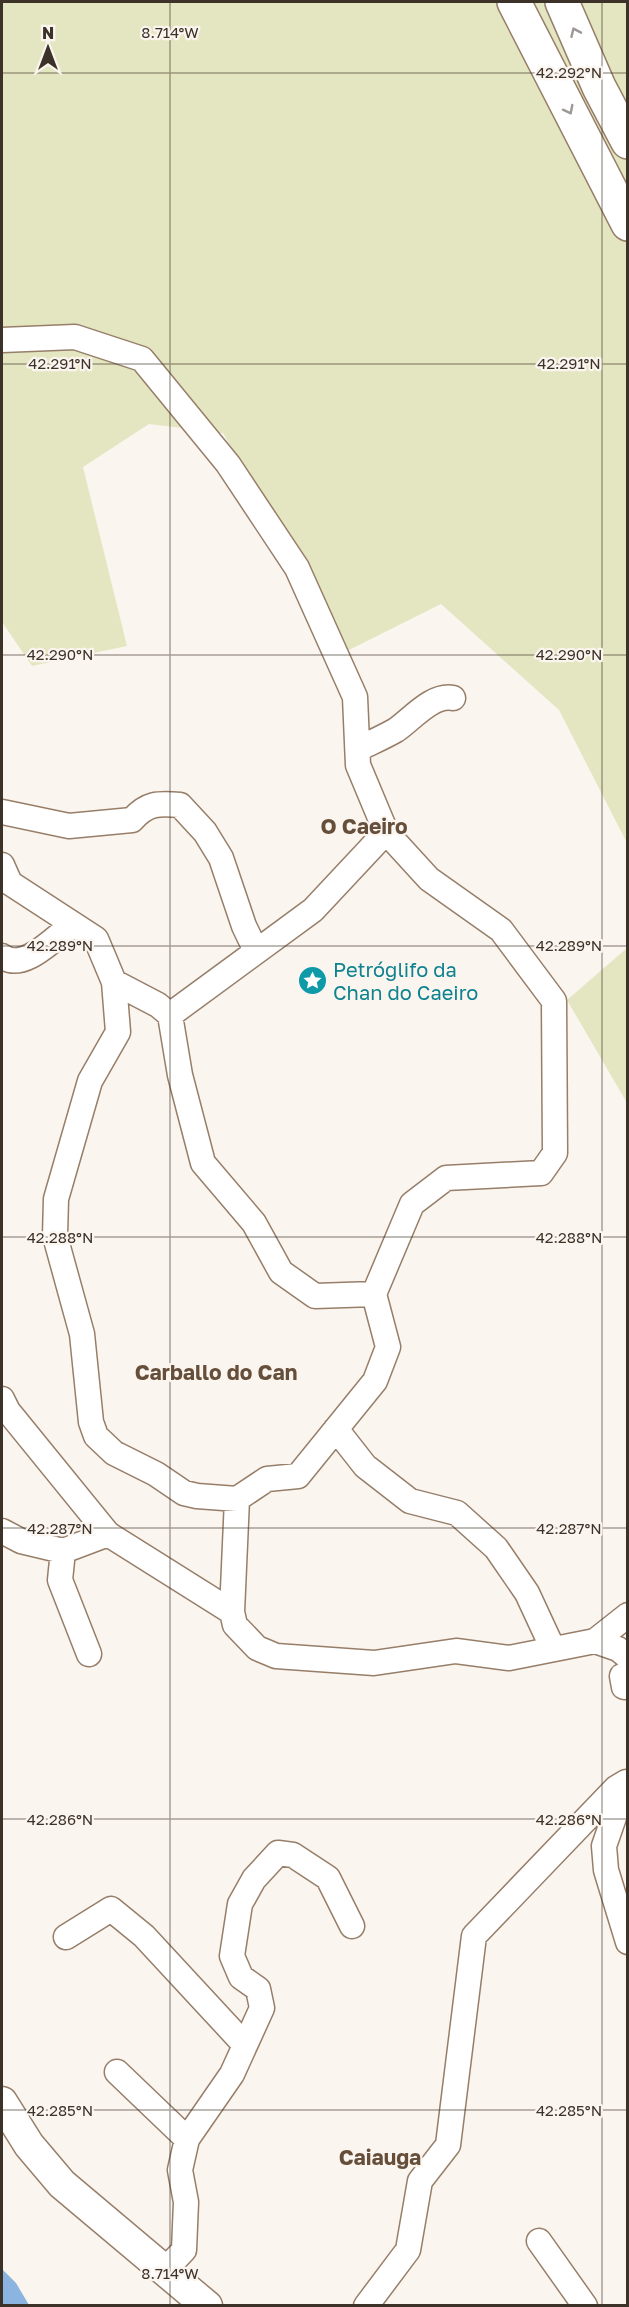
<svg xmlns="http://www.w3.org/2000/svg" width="629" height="2307" viewBox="0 0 629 2307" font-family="'Golos Text',sans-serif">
	<rect width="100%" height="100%" fill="#fbf5f0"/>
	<path fill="#e4e6c2" d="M2,2H627V843L559,710L441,604L347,651L223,433L149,424L83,467L127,646L32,666L2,622Z
		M627,948V1103L567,1000Z"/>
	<path fill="#8bb4e1" d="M2,2269L16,2283L29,2305H2Z"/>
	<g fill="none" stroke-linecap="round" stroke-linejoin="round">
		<defs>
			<path id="minor" d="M2,340L75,337L142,359L228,464L297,568L355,697L358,765L386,832L429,879L501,930L554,1001L555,1153L541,1173L446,1178L412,1204L374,1294L315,1296L281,1272L254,1223L203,1163L180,1075L170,1015L158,1005L114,982L96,939L10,883L2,865
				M358,749C370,743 384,737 396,730C412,719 432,694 453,698
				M2,812L69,826L132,820C147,803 158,803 180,805L205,832L221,858L244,926L256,951
				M2,956C23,973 55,937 73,924
				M114,982L118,1032L90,1081L56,1199L55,1236L82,1334L91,1422L96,1436L114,1453L156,1474L184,1493L197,1496L237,1499
				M170,1015L313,910L386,832
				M2,1399L8,1411L108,1534L232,1612L235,1625L257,1648L276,1656L374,1663L456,1651L509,1658L595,1641L618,1649L628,1657
				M336,1429L365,1466L410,1501L457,1513L496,1548L527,1593L553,1649
				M2,1531L21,1541L63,1551L108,1534
				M63,1551L60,1580L89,1654
				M232,1612L237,1499L267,1479L298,1476L375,1381L388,1347L374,1294
				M595,1641L628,1615
				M624,1687L622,1676L628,1674
				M626,1783L604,1846L606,1870L628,1942
				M66,1937L111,1909L144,1936L245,2045
				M117,2072L187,2139
				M539,2241L585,2306
				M164,2271L184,2250L186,2202L180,2170L187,2139L232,2074L262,2008L258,1989L241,1977L232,1956L240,1904L254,1879L278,1853L293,1855L328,1878L352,1926
				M366,2306L408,2250L420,2181L448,2145L474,1936L616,1788L626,1782"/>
			<path id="major" d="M2,2102L29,2145L62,2184L207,2306"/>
			<path id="highway" d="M514,2L628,224
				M562,2L599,87L628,142"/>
		</defs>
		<use href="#minor" stroke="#977e68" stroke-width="27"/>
		<use href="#major" stroke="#977e68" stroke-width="33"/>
		<use href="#highway" stroke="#977e68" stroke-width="36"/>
		<use href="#minor" stroke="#fff" stroke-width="24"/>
		<use href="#major" stroke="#fff" stroke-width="30"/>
		<use href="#highway" stroke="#fff" stroke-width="33"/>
	</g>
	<defs><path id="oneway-chevron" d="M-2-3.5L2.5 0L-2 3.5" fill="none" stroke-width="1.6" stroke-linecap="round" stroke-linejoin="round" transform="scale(1.5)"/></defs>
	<g stroke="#9e9894">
		<use href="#oneway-chevron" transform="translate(575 32) rotate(-114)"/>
		<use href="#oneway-chevron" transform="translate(569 110) rotate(63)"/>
	</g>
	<path fill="none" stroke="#3d3228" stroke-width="1.5" stroke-opacity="0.45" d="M170,2V2306M602,2V2306M2,73H628M2,364H628M2,655H628M2,946H628M2,1237H628M2,1528H628M2,1819H628M2,2110H628"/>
	<defs>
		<symbol id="sight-disc" viewBox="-11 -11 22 22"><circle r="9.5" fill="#0f9aa8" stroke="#fbf5f0"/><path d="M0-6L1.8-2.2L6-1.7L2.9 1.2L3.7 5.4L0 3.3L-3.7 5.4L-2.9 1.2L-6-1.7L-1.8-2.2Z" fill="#fff"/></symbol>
	</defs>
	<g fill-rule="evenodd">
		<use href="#sight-disc" x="296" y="964" width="33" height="33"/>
	</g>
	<g text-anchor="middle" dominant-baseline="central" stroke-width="4.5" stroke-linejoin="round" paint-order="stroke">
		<g font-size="20" fill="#0d838f" stroke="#fbf5f0" text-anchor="start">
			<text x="333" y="969">Petróglifo da<tspan x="333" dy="23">Chan do Caeiro</tspan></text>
		</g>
		<g font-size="21" font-weight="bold" fill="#664f3a" stroke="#fbf5f0">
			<text x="364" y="826">O Caeiro</text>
			<text x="216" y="1372">Carballo do Can</text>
			<text x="380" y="2157">Caiauga</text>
		</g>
	</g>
	<g font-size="15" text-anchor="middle" fill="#3d3228" stroke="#fbf5f0" stroke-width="4.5" stroke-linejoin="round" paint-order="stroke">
		<text x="170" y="38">8.714°W</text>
		<text x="569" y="78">42.292°N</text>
		<text x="60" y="369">42.291°N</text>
		<text x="569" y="369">42.291°N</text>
		<text x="60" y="660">42.290°N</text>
		<text x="569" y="660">42.290°N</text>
		<text x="60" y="951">42.289°N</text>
		<text x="569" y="951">42.289°N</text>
		<text x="60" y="1243">42.288°N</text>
		<text x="569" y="1243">42.288°N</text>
		<text x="60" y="1534">42.287°N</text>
		<text x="569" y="1534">42.287°N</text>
		<text x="60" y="1825">42.286°N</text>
		<text x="569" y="1825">42.286°N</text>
		<text x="60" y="2116">42.285°N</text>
		<text x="569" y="2116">42.285°N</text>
		<text x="170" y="2279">8.714°W</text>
	</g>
	<rect width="629" height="2307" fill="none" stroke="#3d3228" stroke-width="6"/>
	<g transform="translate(48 48)" stroke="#fbf5f0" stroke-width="4.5" paint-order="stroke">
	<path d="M0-4.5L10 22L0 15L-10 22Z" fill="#3d3228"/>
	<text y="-9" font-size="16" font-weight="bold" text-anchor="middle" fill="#3d3228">N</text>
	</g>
</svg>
